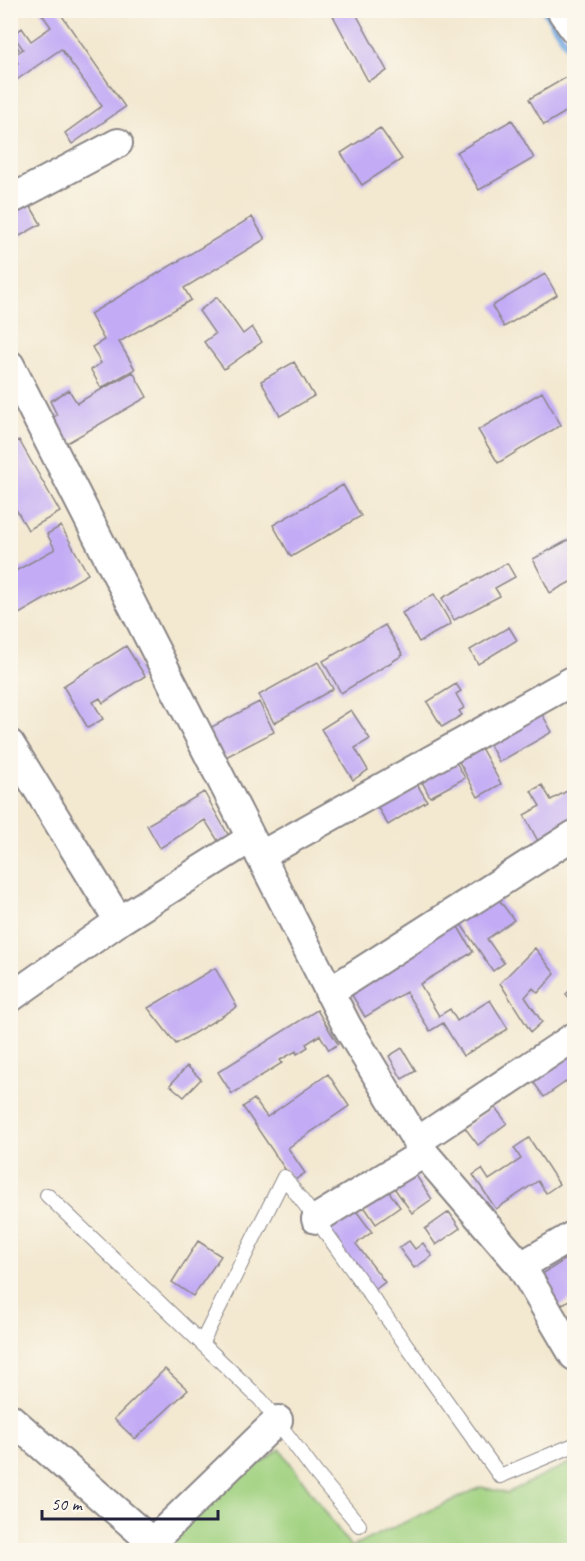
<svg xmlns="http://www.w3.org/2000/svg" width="585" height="1561" viewBox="0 0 585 1561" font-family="Caveat,sans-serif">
	<rect width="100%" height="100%" fill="#fbf7ec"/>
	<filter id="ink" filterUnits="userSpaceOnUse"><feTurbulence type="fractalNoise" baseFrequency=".0167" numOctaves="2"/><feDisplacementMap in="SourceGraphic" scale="12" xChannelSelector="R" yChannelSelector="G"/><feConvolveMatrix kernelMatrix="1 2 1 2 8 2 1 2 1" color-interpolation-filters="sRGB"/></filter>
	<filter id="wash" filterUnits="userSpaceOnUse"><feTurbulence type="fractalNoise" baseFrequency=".008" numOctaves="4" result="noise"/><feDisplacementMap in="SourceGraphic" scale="24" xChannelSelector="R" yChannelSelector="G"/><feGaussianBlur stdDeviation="1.35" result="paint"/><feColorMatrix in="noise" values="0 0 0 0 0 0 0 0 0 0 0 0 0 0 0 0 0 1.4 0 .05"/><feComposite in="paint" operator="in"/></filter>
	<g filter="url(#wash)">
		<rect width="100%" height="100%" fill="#f3e8d0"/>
		<path fill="#a1d281" stroke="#627a5e" stroke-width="1.5" d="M280,1449L351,1547L481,1487L507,1493L574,1461V1550H164L205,1504Z"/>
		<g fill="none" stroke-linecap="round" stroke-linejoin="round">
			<path stroke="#73a8e0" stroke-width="7" d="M544,10L574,55"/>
		</g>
		<g id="blocks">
			<path fill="#c3acf5" d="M39,10H58L125,107L72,144L65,133L102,106L61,49L15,81L10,75V68L18,63L13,56L23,49L13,35L22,28L31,41L51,27Z
				M330,10H354L387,71L368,81Z
				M10,36L19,49L10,55Z
				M572,74L574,77V107L544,125L529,99Z
				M512,120L534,158L479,190L457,152Z
				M380,128L402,159L362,185L341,153Z
				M28,202L41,224L11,241L10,213Z
				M252,217L265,239L184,288L191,300L119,342L135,369L101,388L91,370L101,363L92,347L104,340L90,314Z
				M545,274L557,295L504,327L492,306Z
				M217,297L243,334L252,327L262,342L224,369L204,342L215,334L199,311Z
				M294,362L314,396L280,416L261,381Z
				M133,372L147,397L60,447L45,422L57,415L50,401L69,390L77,403Z
				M542,392L561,425L498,463L478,430Z
				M19,440L60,512L28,530L10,499V445Z
				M343,485L361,516L291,557L273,525Z
				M61,526L88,574L19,614L10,599V574L55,549L47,534Z
				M574,537V580L550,593L533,559Z
				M507,563L515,577L495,588L500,596L454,620L442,598Z
				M434,594L451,624L419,642L402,613Z
				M385,625L403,655L341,693L323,661Z
				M509,627L517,640L478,664L470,650Z
				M126,646L145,676L103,703L100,698L93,702L103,719L88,728L63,686Z
				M318,662L333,689L274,723L259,695Z
				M456,684L461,691L456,694L464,708L459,711L462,715L442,727L427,702Z
				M259,702L274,732L222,759L206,730Z
				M537,705L552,732L499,762L484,734Z
				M351,710L370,739L355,748L368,770L353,780L321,729Z
				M479,744L501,784L478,797L456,756Z
				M453,757L465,778L430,797L419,776Z
				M414,779L427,801L388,825L375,803Z
				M542,785L551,800L574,787V822L539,843L524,815L540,806L531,791Z
				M204,792L230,838L220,844L205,820L160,848L147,825Z
				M494,893L514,920L487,939L504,963L493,971L456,917Z
				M454,920L473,952L420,984L439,1016L450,1009L457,1021L490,1000L508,1029L463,1056L443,1023L430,1031L406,992L365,1017L346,985Z
				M535,948L555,974L538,993L533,988L525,997L542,1022L531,1032L500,983Z
				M215,968L237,1007L176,1044L148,1008Z
				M574,987V1003L566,994Z
				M317,1010L338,1044L329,1050L320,1035L306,1044L308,1047L297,1054L296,1051L280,1060L282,1063L232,1094L218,1072Z
				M402,1048L416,1071L402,1079L389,1056Z
				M572,1052L574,1055V1076L544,1097L532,1080Z
				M187,1066L201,1079L184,1097L170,1085Z
				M328,1074L349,1106L288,1148L305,1173L293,1181L243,1107L254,1099L267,1117Z
				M494,1106L507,1123L478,1145L465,1128Z
				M529,1138L559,1184L546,1193L538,1181L496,1209L473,1175L482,1169L489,1180L521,1159L514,1148Z
				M413,1171L432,1199L412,1213L392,1185Z
				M387,1189L400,1207L376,1224L363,1205Z
				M354,1208L372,1232L356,1244L385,1282L372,1292L325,1231Z
				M449,1212L460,1228L436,1245L425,1229Z
				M198,1241L221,1256L193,1296L172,1282Z
				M409,1241L415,1249L423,1243L432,1256L414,1268L399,1248Z
				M574,1254V1297L558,1307L539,1276Z
				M165,1369L188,1390L135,1439L114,1419Z"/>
		</g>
	</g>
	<g filter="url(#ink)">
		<use href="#blocks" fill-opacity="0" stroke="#8a8586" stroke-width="1.5"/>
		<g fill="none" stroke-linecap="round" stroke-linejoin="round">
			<defs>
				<path id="service" d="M47,1195L261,1400L315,1472L359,1525
					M202,1342L284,1177L316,1219L500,1476L574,1445"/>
				<path id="minor" d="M561,10L574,29
					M10,200L118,143
					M10,365L347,1026L424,1153L521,1266L574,1356
					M10,744L119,921
					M260,856L574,680
					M329,992L574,835
					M10,998L119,921L251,838
					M418,1141L574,1037
					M316,1219L424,1153
					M521,1266L574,1235
					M10,1418L152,1542L278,1420"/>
			</defs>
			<use href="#service" stroke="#8a8586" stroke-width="16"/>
			<use href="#minor" stroke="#8a8586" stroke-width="32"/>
			<use href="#service" stroke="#fff" stroke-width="14"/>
			<use href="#minor" stroke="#fff" stroke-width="28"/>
		</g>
	</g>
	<rect width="585" height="1561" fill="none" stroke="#fbf7ec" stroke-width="36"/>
	<path d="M42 1510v9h176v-9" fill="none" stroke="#22223b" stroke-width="3"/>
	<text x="51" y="1510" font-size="18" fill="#22223b" stroke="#fbf7ec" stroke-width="4.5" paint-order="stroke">50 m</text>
</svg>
